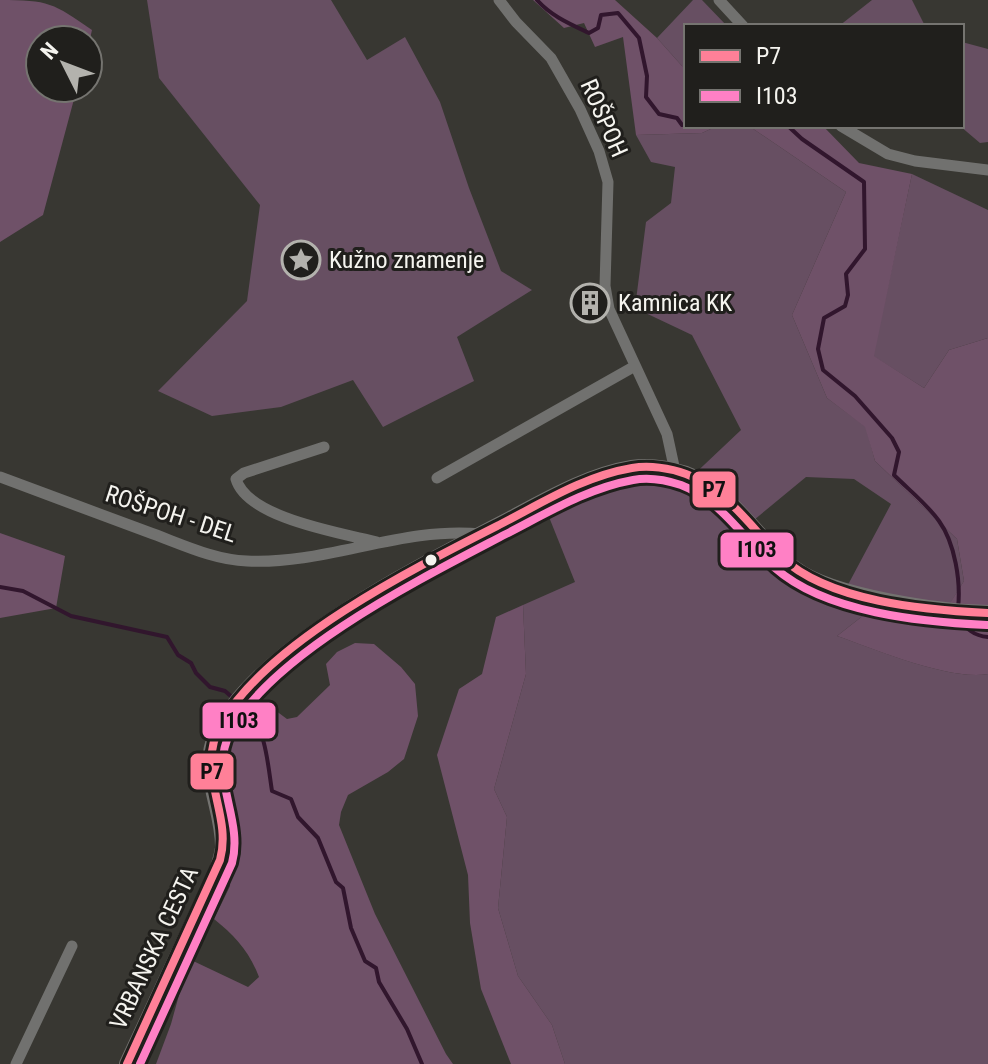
<svg xmlns="http://www.w3.org/2000/svg" width="988" height="1064" viewBox="0 0 988 1064" font-family="'Roboto Condensed',sans-serif">
	<rect width="100%" height="100%" fill="#383732"/>
	<path fill="#674f62" fill-rule="evenodd" d="M147,0H331L367,60L405,37L440,102L469,188L501,271L532,290L457,337L474,381L383,427L353,380L281,407L212,416L158,391L247,301L260,205L159,78Z
		M693,0H702L727,26H686V67L682,66L657,38Z
		M872,0H912L925,26H839Z
		M962,42L988,49V142L980,143L960,126H962Z
		M717,126H749L846,192L792,315L827,398L866,427L875,461L957,539L964,581L941,618L878,604L837,636C875,649 950,681 988,674V1064H565L552,1025L518,976L498,908L507,817L494,789L526,674L523,605L575,582L545,507L593,480L637,475L686,482L741,430L692,335L635,308L646,222L671,203L675,167L651,162L636,135L702,133ZM806,477L854,479L891,504L842,596C819,587 792,579 773,562C762,553 752,540 743,529Z
		M912,174L988,210V338L949,350L924,388L873,356Z"/>
	<path fill="#6f5168" d="M0,0C49,0 53,3 92,30L88,47V40H40V88H77L43,215L0,242Z
		M533,0H615L657,38L682,66L686,67V126H717L702,133L636,135L623,37L595,47L584,23L564,28Z
		M749,126H823L859,163L912,174L874,356L924,388L949,350L988,338V674C950,681 874,649 837,636L878,604L941,617L964,581L957,539L875,461L865,427L827,398L792,315L846,192Z
		M0,533L65,556L56,608L0,618Z
		M523,605L526,674L494,789L507,817L498,908L518,976L552,1025L565,1064H511L481,989L470,923L468,875L437,755L459,689L482,674L496,617Z
		M355,643L374,644L401,667L415,684L418,716L404,759L388,772L348,795L341,812L339,825L375,914L446,1054L453,1064H156L171,1024L189,959L248,987L259,977C249,951 235,936 214,919L230,886L233,814L230,790L223,771L222,751L240,718L252,704L260,699L287,719L297,717L330,685L326,664L337,652Z"/>
	<g fill="none" stroke-linecap="round" stroke-linejoin="round">
		<path stroke="#31162d" stroke-width="4" d="M537,0C551,16 570,24 589,33L598,28L601,15L618,13L639,38L647,76L646,97L659,114L677,118L682,125H686
			M788,126L802,139L864,182L865,249L846,274L848,295L845,306L824,318L818,349L823,370L855,396L892,438L899,452L894,475C909,490 927,504 939,521C955,543 961,582 958,608
			M0,587L23,591L71,616L167,637L178,655L191,663L196,673L210,687L225,691L233,698
			M957,617C966,628 973,636 988,637
			M249,712C266,731 268,766 272,791L291,799L298,817L318,838L336,882L343,888L351,928L365,961L376,968L379,982L407,1029L422,1064"/>
		<path stroke="#71716f" stroke-width="11" d="M499,0L516,22L551,58L580,109L599,151L608,182L605,286L609,309L667,434L675,471
			M719,0L743,26
			M841,126L888,154L915,161L988,170
			M324,447L244,473L236,479C247,518 341,533 377,542
			M0,477C49,495 99,514 148,532C179,543 213,560 247,561C326,565 402,526 481,534
			M437,478L635,366
			M16,1064L72,946"/>
		<path stroke="#747370" stroke-width="16" d="M127,1064L217,871C219,864 222,856 223,848C224,809 199,774 216,735C229,704 261,674 287,653C354,600 434,558 510,519C548,499 589,475 632,468C649,465 670,469 686,474C731,490 759,542 795,569C832,597 941,612 988,613"/>
		<defs>
			<path id="bus-1" d="M127,1064L220,860C233,813 194,773 221,724C267,642 416,567 499,525C542,503 584,476 632,468C649,465 670,468 686,474C727,489 751,528 781,557C829,602 925,610 988,613"/>
			<path id="bus-2" d="M140,1064L232,863C244,819 208,776 230,733C272,652 426,576 506,534C547,513 588,488 633,480C649,477 666,480 681,485C721,500 745,540 775,568C826,613 922,622 987,625"/>
		</defs>
		<use href="#bus-1" stroke="#201f1c" stroke-width="14"/>
		<use href="#bus-2" stroke="#201f1c" stroke-width="14"/>
		<use href="#bus-1" stroke="#ff8098" stroke-width="8"/>
		<use href="#bus-2" stroke="#ff80c5" stroke-width="8"/>
	</g>
	<defs>
		<symbol id="sight-ring" viewBox="-11 -11 22 22"><circle r="9.5" fill="#201f1c" stroke="#b3b2ad" stroke-width="1.5"/><path d="M0-6L1.8-2.2L6-1.7L2.9 1.2L3.7 5.4L0 3.3L-3.7 5.4L-2.9 1.2L-6-1.7L-1.8-2.2Z" fill="#b3b2ad"/></symbol>
		<symbol id="building-ring" viewBox="-11 -11 22 22"><circle r="9.5" fill="#201f1c" stroke="#b3b2ad" stroke-width="1.5"/><path d="M-4-6H4V6H1V3H-1V6H-4ZM-2.5-4.3h1.7v1.8h-1.7ZM.8-4.3h1.7v1.8H.8ZM-2.5-1h1.7V.8h-1.7ZM.8-1h1.7V.8H.8Z" fill="#b3b2ad"/></symbol>
	</defs>
	<g fill-rule="evenodd">
		<use href="#sight-ring" x="279" y="238" width="44" height="44"/>
		<use href="#building-ring" x="568" y="281" width="44" height="44"/>
	</g>
	<circle fill="#f5f4ef" stroke="#201f1c" stroke-width="3" cx="431" cy="560" r="7"/>
	<g text-anchor="middle" dominant-baseline="central" stroke-width="6" stroke-linejoin="round" paint-order="stroke">
		<g font-size="24" fill="#f5f4ef" stroke="#201f1c">
			<text transform="translate(604 118) rotate(66)">ROŠPOH</text>
			<text transform="translate(171 514) rotate(18)">ROŠPOH - DEL</text>
			<text transform="translate(154 948) rotate(-65)">VRBANSKA CESTA</text>
		</g>
		<g font-size="24" fill="#f5f4ef" stroke="#201f1c" text-anchor="start">
			<text x="329" y="260">Kužno znamenje</text>
			<text x="618" y="303">Kamnica KK</text>
		</g>
	</g>
	<g stroke="#201f1c" stroke-width="3">
		<rect x="691" y="470" width="46" height="39" rx="8" fill="#ff8098"/>
		<rect x="719" y="531" width="76" height="38" rx="8" fill="#ff80c5"/>
		<rect x="201" y="701" width="76" height="39" rx="8" fill="#ff80c5"/>
		<rect x="189" y="752" width="46" height="39" rx="8" fill="#ff8098"/>
	</g>
	<g font-size="22" text-anchor="middle" font-weight="bold" fill="#111">
		<text x="714" y="497">P7</text>
		<text x="757" y="557">I103</text>
		<text x="239" y="728">I103</text>
		<text x="212" y="779">P7</text>
	</g>
	<rect x="684" y="24" width="280" height="104" fill="#201f1c" stroke="#757470" stroke-width="2"/>
	<rect x="700" y="50" width="40" height="12" fill="#ff8098" stroke="#757470" stroke-width="2"/>
	<text x="756" y="64" font-size="24" fill="#f5f4ef">P7</text>
	<rect x="700" y="90" width="40" height="12" fill="#ff80c5" stroke="#757470" stroke-width="2"/>
	<text x="756" y="104" font-size="24" fill="#f5f4ef">I103</text>
	<g transform="translate(64 64) rotate(312)"><circle r="38" fill="#201f1c" stroke="#757470" stroke-width="2"/>
	<path d="M0-6L14 30L0 20L-14 30Z" fill="#b3b2ad"/>
	<text y="-12" font-size="22" font-weight="bold" text-anchor="middle" fill="#f5f4ef">N</text>
	</g>
</svg>
